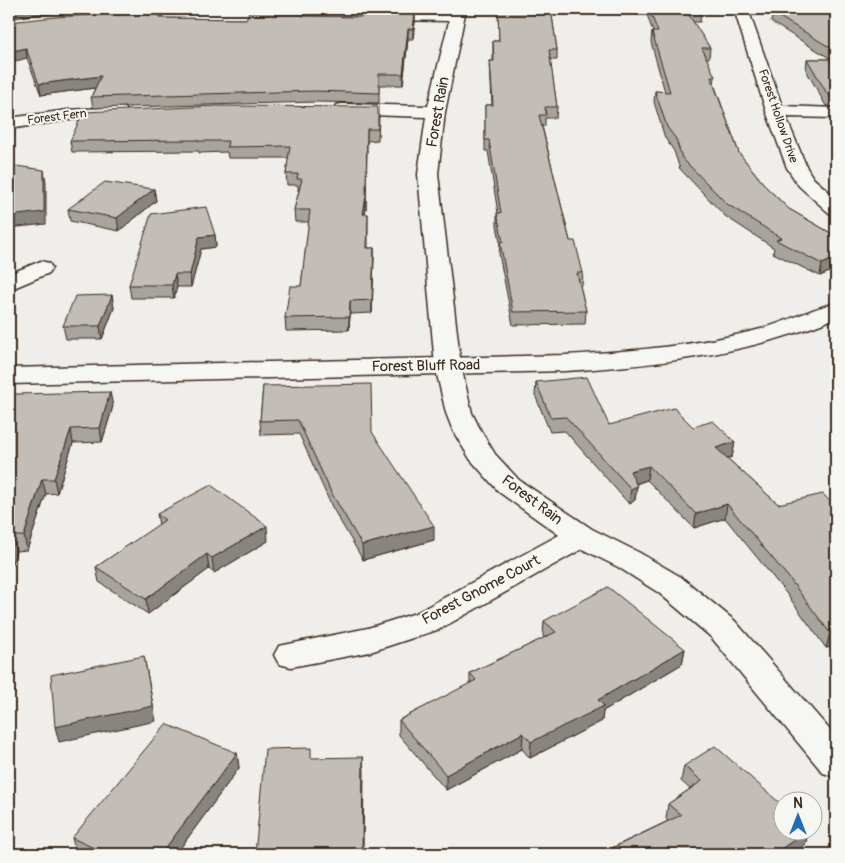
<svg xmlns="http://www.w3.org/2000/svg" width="845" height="863" viewBox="0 0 845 863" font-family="Pangolin,sans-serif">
	<rect width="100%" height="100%" fill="#efeeea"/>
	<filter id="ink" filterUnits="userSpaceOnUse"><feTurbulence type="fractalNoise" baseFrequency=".02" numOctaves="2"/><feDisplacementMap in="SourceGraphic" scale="10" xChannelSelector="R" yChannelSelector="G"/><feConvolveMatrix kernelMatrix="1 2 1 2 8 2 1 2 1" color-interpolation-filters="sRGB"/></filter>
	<g filter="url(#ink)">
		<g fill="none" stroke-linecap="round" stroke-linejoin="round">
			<defs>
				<path id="street" d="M327,9L451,12L452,9H466L445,112L438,174L461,366L472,413L481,431L495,454L519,480L592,529L640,553L681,577L735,621L836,737V777L823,773L711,637L659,593L618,567L582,549L440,629L370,652L291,667L279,664L274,655L279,646L368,628L416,613L559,535L499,492L470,459L453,431L446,413L435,366L418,174L426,117L342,114L336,113L333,109L336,105L342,104L428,106L449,21L327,19L126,22L121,20L118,17L121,14L126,12Z
					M734,9H748L782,106L836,108V118L786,117L807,168L813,178L836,198V215L829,213L799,186L787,168L766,111Z
					M119,107L125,108L128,112L125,116L68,120L9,129V118L68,110Z
					M41,261L49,263L52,268L49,273L9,290V274Z"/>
				<path id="secondary" d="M836,303V318C749,354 658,365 565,371L9,384V368L565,355C631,351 697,346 761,329C786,322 810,309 836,303Z"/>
			</defs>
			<use href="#street" stroke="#3b2a1e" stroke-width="3"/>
			<use href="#secondary" stroke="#3b2a1e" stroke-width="3"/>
			<use href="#street" fill="#f6f6f2" fill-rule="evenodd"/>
			<use href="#secondary" fill="#f6f6f2" fill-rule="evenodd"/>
		</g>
		<path fill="#a7a39d" stroke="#3b2a1e" d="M9,9H171L78,12L32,15Z
			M498,9H551L557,50V60H550L557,107L556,118H545V126H542L570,241L583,273L582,286H580L586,311L585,324L513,325L499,254L500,242L497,225V213H498L488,151H485V105H492L490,61H493V41H499Z
			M645,9H699L701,12L700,22H693L710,48L709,58H706L715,77L714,84L739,153L767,188L789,209L836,236V269L820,276L773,253L774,248L725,216L680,169L674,151L665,138L654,102L655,91L665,92L651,42L652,32H653Z
			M836,9V107L826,106L806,70L807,59H831L771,22L773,13Z
			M162,13V18L246,19L304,16L362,17L415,13V22L413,39H408L403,85H379V103L316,102L93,108L91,97L95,88L41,95L27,58L9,22Z
			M836,111V123L835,120Z
			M379,117L378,140L367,141L366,208L365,214H368V248H374L372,313L350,314L349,330L286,331L285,318L301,286L309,222H295L294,210L299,191H298V185H287L286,174L289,158H228L227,152L199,153V151L72,152L70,141Z
			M154,189L156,201L119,231L70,221L68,209Z
			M215,235L216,247L201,249L191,287H177L174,298H131L129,285Z
			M112,295L114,308L102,339H66L63,326Z
			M536,382L609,425L693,427L735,442L732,457L727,458L778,504L836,646L826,648L786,593L725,518L694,528L647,480L636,484L637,486L635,500L629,504L565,431L550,432L535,395Z
			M263,386L372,433L434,540L363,560L332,507L299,434L261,435L260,421Z
			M113,406L102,442L73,443L57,493L46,494L27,550L16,551L9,573V409Z
			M157,514L268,541L214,573L209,569L148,614L99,582L96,567L159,525Z
			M544,621L685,649L682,664L603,711L602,721L530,758L522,749L446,790L399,735V720L470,684V673L544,638L543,636Z
			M237,753L239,768L176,854H76L72,838Z
			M684,766L782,830H809L805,845L792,854H599L668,821L666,819L668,804L690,789L681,781Z"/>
		<path fill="#888480" stroke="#3b2a1e" d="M9,9H78V12L32,15L9,19Z
			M415,13V22L413,39V29Z
			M408,29V39L403,85V74Z
			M26,48L27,58L9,63V52Z
			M101,76L103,87L41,95L39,84Z
			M367,129L366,208L363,226V214Z
			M44,170L46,182V224L9,228V216Z
			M154,189L156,201L119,231L117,218Z
			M215,235L216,247L201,249L191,287L190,274L199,237Z
			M374,248V260L372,313V300Z
			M836,258V269L820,276L822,264Z
			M175,274L177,287L174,298L172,285Z
			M112,295L114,308L102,339L100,326Z
			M350,301V314L349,330V317Z
			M110,392L113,406L102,442L100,428Z
			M71,429L73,443L57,493L54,479Z
			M735,442L732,457L714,462L716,448Z
			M649,466L647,480L628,486L630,471Z
			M42,479L46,494L27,550L24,536Z
			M637,486L635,500L629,504L631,489Z
			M727,504L725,518L694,528L696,514Z
			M267,526L268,541L214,573L212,558Z
			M434,526V540L363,560L362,545Z
			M12,536L16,551L9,573V547Z
			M207,554L209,569L148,614L146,599Z
			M836,631V646L826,648L830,633Z
			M685,649L682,664L603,711L602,721L530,758L531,742L598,700Z
			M144,656L156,721L59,742L55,727Z
			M523,733L522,749L446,790V775Z
			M237,753L239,768L176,854H161Z
			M363,757L364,772L363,854H362Z
			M808,830H809L805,845L792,854H774Z"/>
		<path fill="#c2bdb7" stroke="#3b2a1e" d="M498,9H551L557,50H549L557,107H545L546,115H539L570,241H575L583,273H577L586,311L513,312L500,242H503L497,213H501L489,140H485V105H493L490,61H494L493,41H499Z
			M649,9H699L701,12H687L710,48H702L715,77H711L739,153L767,188L789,209L836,236V258L822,264L776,240L781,238L727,204L682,158L676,139L667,127L655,91L670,92L652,32H658Z
			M810,9H836V51L773,13Z
			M249,12H304L303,16L362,17L364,12L415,13L413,29H408L403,74H379V93L315,91L91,97L101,76L39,84L26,48L9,52V22L55,17L126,13H162L159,18L246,19Z
			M807,59H836V96L828,95Z
			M216,106L378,107V129H367L366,196L363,214H368L367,248H374L372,300L350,301L349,317L285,318L290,286H301L310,210H294L302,179H297L298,174H286L290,146L227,147L228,141H198V140L70,141L83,112Z
			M9,165L44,170V212L9,216Z
			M105,182L154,189L117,218L68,209Z
			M206,207L215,235L199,237L190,274H175L172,285H129L151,214Z
			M112,295L100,326H63L75,296Z
			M587,377L609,425L674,408L693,427L713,421L735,442L716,448L778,504L823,494L836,508V631L830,633L789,578L727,504L696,514L649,466L630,471L637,486L631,489L566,417L551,418L536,382Z
			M371,384L372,432L434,526L362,545L331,492L298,420L260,421L263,386Z
			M110,392L100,428L71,429L54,479H42L24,536H12L9,547V409L15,394Z
			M211,485L267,526L212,558L207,554L146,599L96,567L165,520L157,514Z
			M608,587L685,649L598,700L604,706L531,742L523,733L446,775L399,720L476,680L470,673L556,632L544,621Z
			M144,656L153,706L55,727L51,675Z
			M166,724L237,753L161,854H107L72,838Z
			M715,746L782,805V830H808L774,854H600L681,815L668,804L702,781L684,766Z
			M311,748V758L363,757L362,854H255L265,749Z"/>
	</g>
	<g text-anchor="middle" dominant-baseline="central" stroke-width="4" stroke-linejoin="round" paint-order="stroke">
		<g font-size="12" fill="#3b2a1e" stroke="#f6f6f2">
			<text transform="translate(778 116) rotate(71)">Forest Hollow Drive</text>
			<text transform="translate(57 117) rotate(-7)">Forest Fern</text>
		</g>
		<g font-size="15" fill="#3b2a1e" stroke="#f6f6f2">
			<text transform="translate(438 112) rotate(-80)">Forest Rain</text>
			<text transform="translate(426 366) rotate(-1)">Forest Bluff Road</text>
			<text transform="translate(532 500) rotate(37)">Forest Rain</text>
			<text transform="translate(481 590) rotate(-28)">Forest Gnome Court</text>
		</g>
	</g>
	<rect width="845" height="863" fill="none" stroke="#f6f6f2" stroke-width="30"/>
	<rect x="15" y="15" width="815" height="833" fill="none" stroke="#3b2a1e" stroke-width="2" filter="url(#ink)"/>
	<g transform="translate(798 816)"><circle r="24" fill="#f6f6f2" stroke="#aba49d"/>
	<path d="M0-4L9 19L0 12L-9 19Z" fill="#1f6fb2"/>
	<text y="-8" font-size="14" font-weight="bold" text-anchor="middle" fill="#3b2a1e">N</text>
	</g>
</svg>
